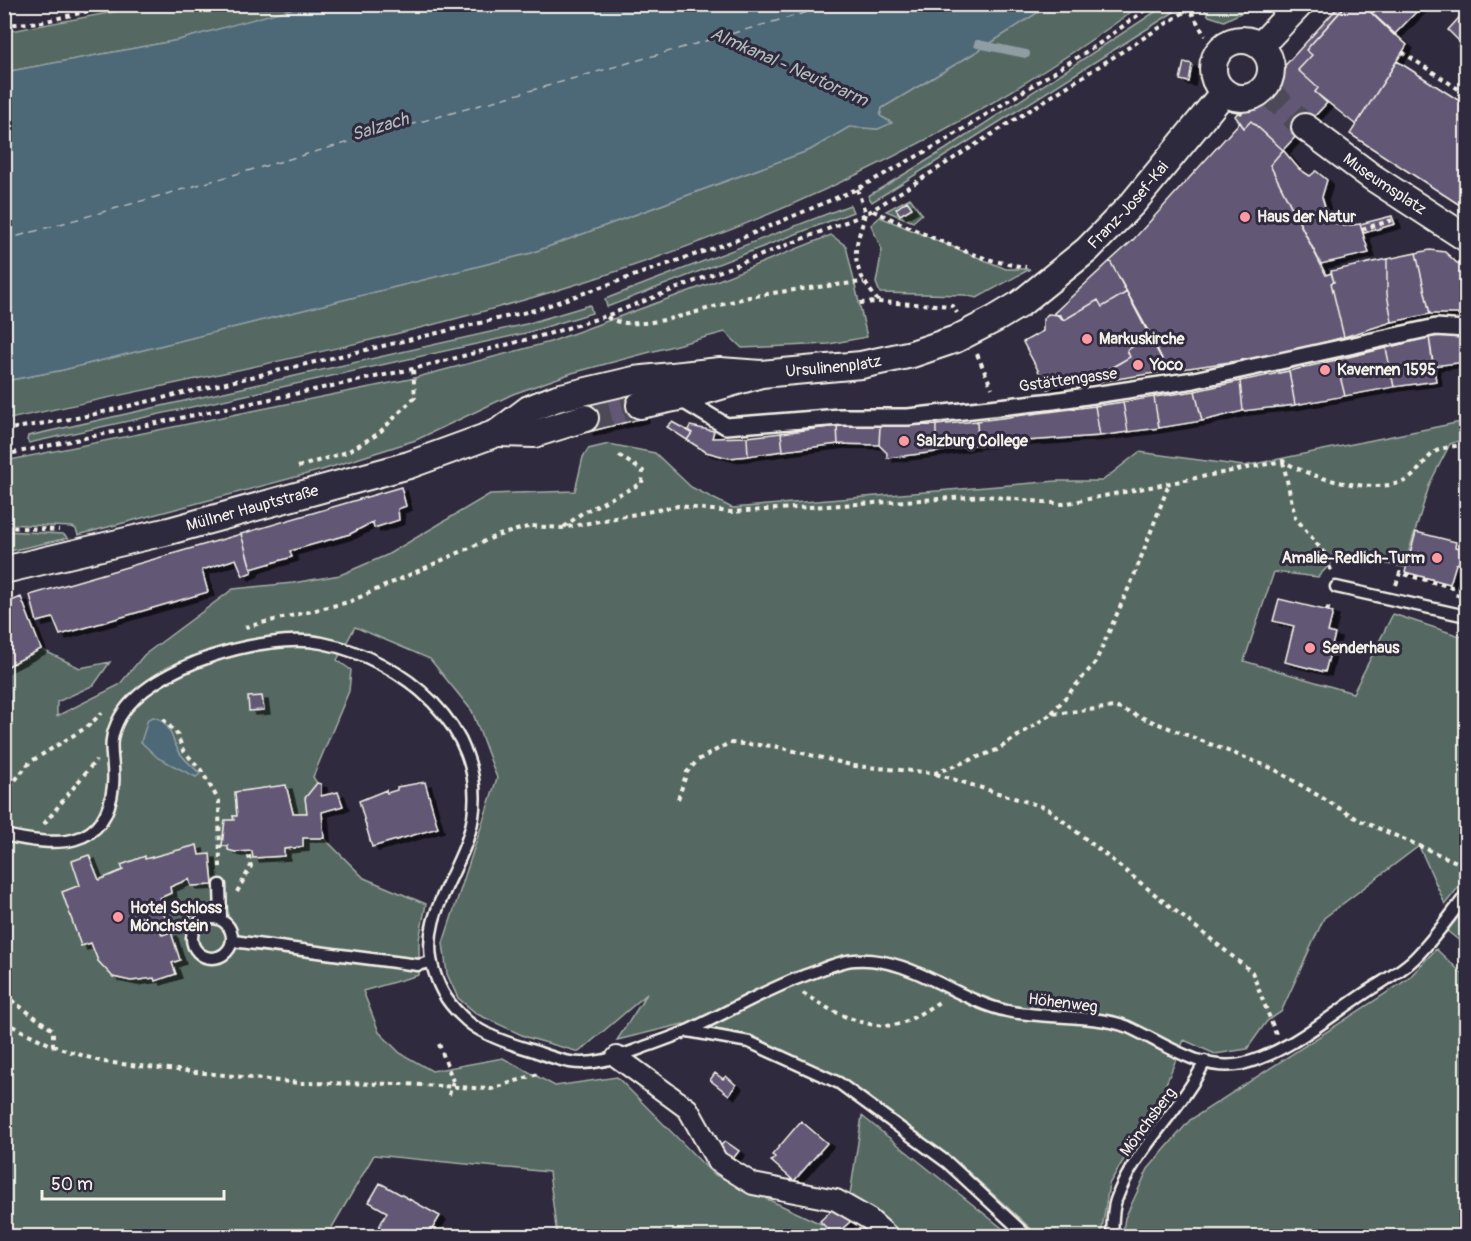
<svg xmlns="http://www.w3.org/2000/svg" width="1471" height="1241" viewBox="0 0 1471 1241" font-family="Pangolin,sans-serif">
	<defs>
		<filter id="shadow"><feDropShadow dx="6" dy="4" stdDeviation="0" flood-color="#0009"/></filter>
	</defs>
	<rect width="100%" height="100%" fill="#2f2a3d"/>
	<filter id="ink" filterUnits="userSpaceOnUse"><feTurbulence type="fractalNoise" baseFrequency=".0167" numOctaves="2"/><feDisplacementMap in="SourceGraphic" scale="12" xChannelSelector="R" yChannelSelector="G"/><feConvolveMatrix kernelMatrix="1 2 1 2 8 2 1 2 1" color-interpolation-filters="sRGB"/></filter>
	<g filter="url(#ink)">
		<path fill="#556962" stroke="#a4ada5" stroke-width="1.5" d="M1167,4L1174,12L872,202L868,196L946,149Z
			M151,5H308L179,40L5,72V32Z
			M1049,5H1141C963,135 760,230 548,293C370,346 186,380 5,420V381L63,370L531,253L810,150L849,127L878,129L891,122L880,116L882,108L986,46Z
			M1210,5H1247L1249,9L1224,21L1209,16L1204,9Z
			M910,198L922,214L913,222L886,211Z
			M850,205L853,212L607,307L605,299Z
			M880,217L1006,269H1030L977,298L964,295L880,293L876,283L882,250L871,225Z
			M831,235L846,246L867,337L829,344L742,348L725,332L572,373L513,394L416,440L322,470L78,535L76,529L72,527L5,524V461L410,379L550,342L711,283Z
			M590,305L592,313L526,333L29,443L27,440L28,436L526,324Z
			M1466,421V438L1450,444L1430,483L1404,567L1338,556L1318,577L1274,572L1244,661L1353,693L1393,614L1466,638V878L1445,904L1419,846L1324,918L1281,1012L1267,1021L1247,1049L1215,1054L1184,1040L1159,1101L1109,1184L1101,1236H1039L963,1167L870,1097L839,1077L751,1035L683,1024L617,1040L647,994L579,1052L526,1037L477,1014L458,998L447,974L443,943L497,778L472,711L430,659L355,627L337,660L351,670L349,691L313,777L317,783L306,798L307,813H293L286,785L235,793L237,816H233L234,820L225,821L222,846L252,851L253,858L284,856V849L303,847V838H324L364,878L426,904L419,940V975L363,991L379,1032L400,1053L432,1071L503,1058L555,1086L617,1077L713,1174L847,1236H557L549,1172L374,1155L327,1236H5V668L41,649L80,668L110,662L94,685L57,702V716L119,685L144,655L233,589L293,583L340,575L387,555L490,494L575,491L583,457L588,449L609,444L655,453L691,487L732,508L1057,481H1102L1139,452L1244,466Z
			M4,531L63,534L68,538L5,552Z
			M1466,907V946L1447,931Z
			M1436,949L1466,977V1236H1122L1125,1218L1148,1169L1190,1120L1408,979Z
			M862,1116L1012,1236H903L879,1214L850,1195Z"/>
		<path fill="#4e6777" stroke="#909ea4" stroke-width="1.5" d="M308,4H1049V5L986,46L882,108L880,116L892,123L878,129L849,127L810,150L531,253L63,370L5,381V72L179,40Z
			M153,717C171,720 171,741 180,753C185,761 194,767 200,774L196,777L158,758L141,742L148,719Z"/>
		<g fill="none" stroke-linecap="round" stroke-linejoin="round">
			<path stroke="#909ea4" stroke-width="8" d="M978,44L1026,54"/>
			<path stroke="#b2babb" stroke-width="1.5" stroke-dasharray="8 6" stroke-linecap="butt" d="M4,240L836,4"/>
		</g>
		<path fill="#625976" stroke="#f4f1e8" stroke-width="1.5" filter="url(#shadow)" d="M1362,4H1419L1421,7L1394,35Z
			M1362,4L1407,45L1356,125L1315,92L1318,88L1298,70L1312,55L1306,50L1347,4Z
			M1339,6L1342,10L1306,50L1312,55L1298,70L1318,88L1315,92L1327,103L1283,150L1251,121L1244,128L1235,116L1238,112L1241,114Z
			M1466,10V38L1461,43L1448,30Z
			M1466,38V49L1458,46Z
			M1397,61L1466,105V209L1350,134Z
			M1184,62L1192,64L1189,82L1180,80Z
			M1251,121L1283,150L1270,165L1326,275L1331,273L1334,282L1331,283L1344,337L1278,355L1168,371L1110,261L1133,240L1240,122L1244,128Z
			M1283,150L1299,169L1310,176L1316,171L1327,180L1322,197L1328,217L1333,222L1344,226L1360,224L1369,253L1321,264L1270,165Z
			M907,201L912,208L900,215L896,209Z
			M1392,216L1395,224L1364,233L1360,224Z
			M1430,250L1445,252L1457,263L1466,264V314H1430L1416,253Z
			M1416,253L1430,314L1392,322L1387,294V259Z
			M1387,259V294L1392,322L1344,337L1331,283L1334,282L1331,271Z
			M1110,261L1127,292L1102,307L1098,300L1064,320L1054,313Z
			M1127,292L1151,336L1127,350L1130,357L1086,383L1076,385L1068,378L1048,389L1023,342L1043,331V319L1048,314L1060,315L1064,320L1098,300L1102,307Z
			M1151,336L1168,371L1097,382L1089,380L1130,357L1127,350Z
			M1445,336L1465,337L1466,362L1433,366L1429,337Z
			M1429,337L1436,381L1394,387L1386,348Z
			M1386,348L1394,387L1345,396L1336,360Z
			M1336,360L1345,396L1295,405L1289,371Z
			M1289,371L1295,405L1243,411L1240,381Z
			M1240,381L1243,411L1202,421L1195,391Z
			M636,389L643,418L588,432L581,403Z
			M1195,391L1202,421L1159,428L1154,397Z
			M1154,397L1159,428L1128,432L1123,402Z
			M1123,402L1128,432L1100,436L1095,406Z
			M1095,406L1100,436L978,444L977,421Z
			M977,421L978,444L936,452V425Z
			M672,422L692,433L687,440L667,427Z
			M840,425L880,426L879,445L838,444L837,426Z
			M936,425V452L887,458V453L879,445L880,426Z
			M690,426L714,431L712,438L747,437L748,456L729,458L706,452L687,440L692,433L688,430Z
			M837,426L838,444L783,451L781,433Z
			M781,433L783,451L748,456L747,437Z
			M401,487L406,506L398,509L399,520L374,528L373,522L350,534L290,551L292,557L251,569L241,534Z
			M1416,532L1456,542L1455,547L1465,549L1466,560L1456,564L1450,584L1405,572Z
			M241,534L252,572L243,576L236,559L202,570L208,592L60,635L53,618L37,622L30,595Z
			M21,597L41,649L4,668V604Z
			M1279,599L1333,612L1328,632L1335,634L1325,672L1285,662L1294,626L1273,621Z
			M262,696L264,710L249,711L248,697Z
			M425,782L438,828L372,847L359,801L386,790L387,793L397,790V787Z
			M317,783L321,784V796L338,792L343,806L322,812L324,838H303V847L284,849V856L253,858L252,851L235,852L228,850V846H222L225,820H234L233,816H237L235,792L286,785L293,813H307L305,798Z
			M197,845L199,855L210,854L213,885L191,886L189,879L170,887L171,893L160,898L167,925L159,927L162,935L171,932L180,960L172,963L176,974L155,981L154,978L131,981L113,977L98,961L91,943L81,946L62,892L80,885L72,861L89,855L99,880L123,870L121,865L145,856V859Z
			M715,1073L723,1079L726,1076L736,1085L729,1095L710,1080Z
			M801,1121L827,1143L794,1181L771,1161L775,1157L772,1155Z
			M725,1141L739,1151L732,1160L718,1149Z
			M380,1183L440,1216L428,1236H374L387,1212L369,1202Z
			M837,1205L851,1221L834,1236L820,1221Z"/>
		<g fill="none" stroke-linecap="round" stroke-linejoin="round">
			<path stroke="#4d4857" stroke-width="26" stroke-dasharray="26 13" stroke-linecap="butt" d="M1264,88L1305,127
				M585,418L640,405"/>
			<defs>
				<path id="service" d="M1336,587L1466,616
					M4,835C54,846 106,852 113,786C116,758 104,746 120,717C150,665 266,632 322,643C402,659 487,727 473,817C465,870 416,915 434,971C441,993 449,1005 467,1021C483,1035 510,1044 531,1050C543,1054 557,1060 570,1062C594,1066 617,1057 639,1049C655,1043 671,1038 687,1031C727,1013 764,990 806,975C821,970 839,961 854,960C909,955 956,1000 1007,1011C1043,1019 1096,1014 1128,1027C1162,1042 1202,1073 1242,1064C1287,1053 1327,1018 1365,993C1381,982 1401,972 1415,958C1434,939 1450,916 1466,895
					M220,885L221,919
					M192 938a20 20 0 1 1 40 0a20 20 0 1 1-40 0Z
					M233,941L418,965L431,962
					M688,1031L749,1042L839,1083L948,1163L1027,1236
					M1112,1236C1113,1225 1112,1211 1116,1200C1135,1147 1181,1111 1205,1061"/>
				<path id="pedestrian" d="M678,397L726,426L840,417H908L1053,401L1194,380L1436,327L1466,329"/>
				<path id="minor" d="M617,1057L688,1109L717,1161L753,1184L836,1200L869,1219L888,1236"/>
				<g id="tertiary">
					<circle cx="1242" cy="69" r="29"/>
					<path d="M1260,46L1300,4"/>
					<path id="s1" d="M1305,127L1372,177L1466,238"/>
					<path id="s2" d="M640,405L693,394L761,374L861,365L912,354L956,339L995,319L1020,304L1087,250L1133,203L1224,92"/>
					<path d="M497,433L534,434L585,418"/>
					<path id="s3" d="M4,570L169,531L409,465L497,433L529,409L557,398L634,380L720,371L761,374"/>
				</g>
			</defs>
			<use href="#service" stroke="#f4f1e8" stroke-width="15"/>
			<use href="#pedestrian" stroke="#f4f1e8" stroke-width="20"/>
			<use href="#minor" stroke="#f4f1e8" stroke-width="24"/>
			<use href="#tertiary" stroke="#f4f1e8" stroke-width="30"/>
			<path stroke="#f4f1e8" stroke-width="4" stroke-dasharray="4.5 4.5" stroke-linecap="butt" d="M1187,4L1205,36
				M1346,4V5
				M1340,8L1343,4
				M4,25L42,22L118,4
				M1402,52L1466,94
				M857,189L866,214C851,256 851,265 878,301
				M873,211C921,231 973,261 1026,267
				M1362,229L1393,220
				M860,303L879,302L953,306L957,313
				M607,317C638,337 715,304 750,297C787,290 826,286 864,282
				M977,354L992,388
				M4,430L82,417L535,310L737,240L857,189L941,143L1100,43L1153,4
				M4,455L413,369L548,334L606,316L866,214L1197,4
				M1283,462L1295,517L1325,554L1332,573
				M298,467L347,452L378,434L415,397L413,369
				M4,527L59,530
				M564,527L582,513L642,483L643,471L618,455
				M1396,585L1400,573L1451,587L1460,585
				M1457,597L1466,563
				M1327,611L1330,603
				M245,627L349,602L496,536L531,526L562,528L678,506L731,512L985,496L1063,504L1283,461C1312,479 1371,494 1405,481C1417,476 1424,459 1435,452C1442,447 1458,446 1466,444
				M1052,713L1095,663L1134,576L1169,484
				M163,719L177,734L183,750L201,770L219,801L220,869
				M936,774L1047,808L1252,972L1276,1034
				M4,794L30,762L87,727L102,713
				M678,799L687,772L698,760L729,743L774,746L855,766L935,773L997,750L1051,714L1115,707L1274,769L1359,820L1466,866
				M44,824L96,760
				M237,892L251,866L248,851
				M176,901L198,923
				M803,993C827,1010 874,1035 904,1022C916,1017 929,1008 941,1001
				M4,995L53,1030V1046
				M4,1022L53,1046L103,1062L298,1083L406,1084L491,1089L541,1073
				M439,1044L453,1081"/>
			<use href="#service" stroke="#2f2a3d" stroke-width="10"/>
			<use href="#pedestrian" stroke="#2f2a3d" stroke-width="15"/>
			<use href="#minor" stroke="#2f2a3d" stroke-width="20"/>
			<use href="#tertiary" stroke="#2f2a3d" stroke-width="26"/>
			<path stroke="#f4f1e8" stroke-width="4" stroke-dasharray="4.5 4.5" stroke-linecap="butt" d="M449,1095L453,1081"/>
		</g>
	</g>
	<g fill="#ff9aa2" stroke="#2f2a3d" stroke-width="2">
		<circle cx="1245" cy="217" r="6"/>
		<circle cx="1087" cy="339" r="6"/>
		<circle cx="1138" cy="365" r="6"/>
		<circle cx="1325" cy="370" r="6"/>
		<circle cx="904" cy="441" r="6"/>
		<circle cx="1437" cy="558" r="6"/>
		<circle cx="1310" cy="648" r="6"/>
		<circle cx="118" cy="917" r="6"/>
	</g>
	<g text-anchor="middle" dominant-baseline="central" stroke-width="6" stroke-linejoin="round" paint-order="stroke">
		<g font-size="16" fill="#f4f1e8" stroke="#2f2a3d">
			<text stroke="none"><textPath href="#s1" startOffset="98">Museumsplatz</textPath></text>
			<text stroke="none"><textPath href="#s2" startOffset="544">Franz-Josef-Kai</textPath></text>
			<text stroke="none"><textPath href="#s2" startOffset="198">Ursulinenplatz</textPath></text>
			<text transform="translate(1068 380) rotate(-8)">Gstättengasse</text>
			<text stroke="none"><textPath href="#s3" startOffset="256">Müllner Hauptstraße</textPath></text>
			<text transform="translate(1063 1003) rotate(7)">Höhenweg</text>
			<text transform="translate(1148 1122) rotate(-53)">Mönchsberg</text>
		</g>
		<g font-size="16" font-weight="bold" fill="#f4f1e8" stroke="#2f2a3d" text-anchor="start">
			<text x="1257" y="217">Haus der Natur</text>
			<text x="1099" y="339">Markuskirche</text>
			<text x="1150" y="365">Yoco</text>
			<text x="1337" y="370">Kavernen 1595</text>
			<text x="916" y="441">Salzburg College</text>
			<text x="1425" y="558" text-anchor="end">Amalie-Redlich-Turm</text>
			<text x="1322" y="648">Senderhaus</text>
			<text x="130" y="908">Hotel Schloss<tspan x="130" dy="18">Mönchstein</tspan></text>
		</g>
		<g font-size="18" font-style="italic" fill="#b2babb" stroke="#2f2a3d">
			<text transform="translate(789 67) rotate(24)">Almkanal - Neutorarm</text>
			<text transform="translate(380 127) rotate(-17)">Salzach</text>
		</g>
	</g>
	<rect width="1471" height="1241" fill="none" stroke="#2f2a3d" stroke-width="24"/>
	<rect x="12" y="12" width="1447" height="1217" fill="none" stroke="#f4f1e8" stroke-width="2" filter="url(#ink)"/>
	<path d="M42 1190v9h182v-9" fill="none" stroke="#f4f1e8" stroke-width="3"/>
	<text x="51" y="1190" font-size="18" fill="#f4f1e8" stroke="#2f2a3d" stroke-width="4.5" paint-order="stroke">50 m</text>
</svg>
